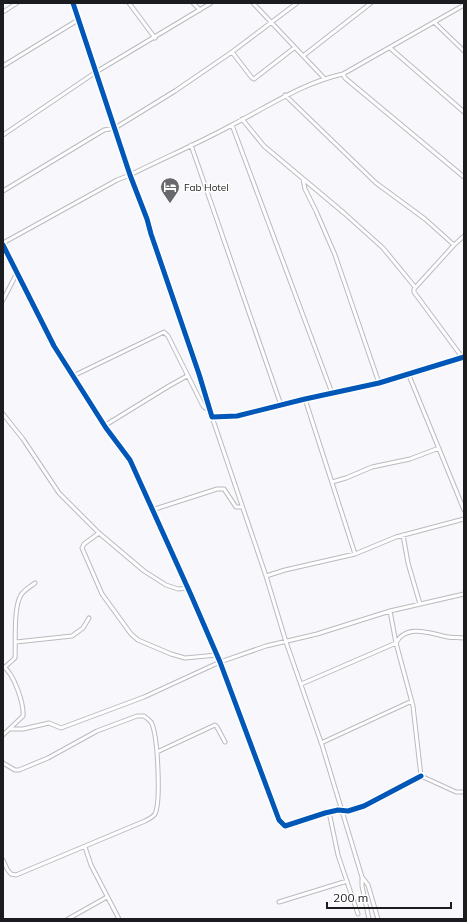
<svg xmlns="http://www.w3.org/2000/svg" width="467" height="922" viewBox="0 0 467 922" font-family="Mulish,sans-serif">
	<rect width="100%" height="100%" fill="#f7f7fc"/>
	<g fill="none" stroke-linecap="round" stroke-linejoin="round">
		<defs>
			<path id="street" d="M73,3L130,175L147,219L151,234L199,374L212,417L237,416L305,399L379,383L464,357
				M129,3L155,38
				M193,3L200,10
				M253,3L324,78
				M3,12L17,3
				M434,22L464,51
				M390,48L464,112
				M232,52L252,78L254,79L294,48
				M303,56L371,3
				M3,66L78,20
				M343,74L345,78L464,177
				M285,95L376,183L425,219L454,245
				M242,119L264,146L344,213L383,248L415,287
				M232,125L332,393
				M3,135L96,72L211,3
				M191,145L281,405
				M303,179L305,189L316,211L335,255L379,383
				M3,191L104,130L115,128L175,91L232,52L297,3
				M3,243L117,180L130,175C164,158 199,143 232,125C269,106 302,83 343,74L464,5
				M3,245L54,346L106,428L130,460L191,595L220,662L279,820L285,826L325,813L338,810L348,811L364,806L421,776
				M3,300L17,273
				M462,357L414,292V289L454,245L464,236
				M408,373L464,510
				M73,376L164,332L168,336L203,406L205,408L209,407
				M305,399L355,554
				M3,414L23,439L59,493L99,533L144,571L166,585L178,589L188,588
				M212,417L266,576
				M104,426L169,386L187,376
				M332,482L346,478L372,467L410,459L439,448
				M152,510L217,489H224L236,507H242
				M99,533L84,544L82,548L102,594L131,634L138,640L171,654L185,658L217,655
				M403,535L408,563L420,604
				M16,642L72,636L83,628L89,618
				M3,666C14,674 24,703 23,716L3,735
				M5,667L15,658C16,643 13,608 21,595C24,590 30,587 35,583
				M301,684L306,682L396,643L390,611
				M10,729H23L49,723L61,728L144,697L220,662L266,646L317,634L390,611L464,594
				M321,743L412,701
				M157,752L215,725L217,727L225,742
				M3,763L15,770H19L48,758L97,731L137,716H144C147,718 149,720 151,722C158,734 161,801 155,814C153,817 149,819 145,821L16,875L11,874L7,869L3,860
				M421,776L413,706L396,643C406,623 432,634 448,637C453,638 459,637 464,638
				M421,776L456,792H464
				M329,812L338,855L358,914
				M85,847L91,865L119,919
				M362,877V886L369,919
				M279,902L347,881
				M68,919L107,897
				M378,919L368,885L362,877L322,745L286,642L266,576L285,570L355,554L396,537L464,519"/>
		</defs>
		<use href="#street" stroke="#babbbf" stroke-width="5"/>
		<use href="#street" stroke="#fefeff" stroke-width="3"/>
		<defs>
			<path id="cycleway" d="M73,3L130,175L147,219L151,234L199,374L212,417L237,416L305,399L379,383L464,357
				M3,245L54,346L106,428L130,460L191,595L220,662L279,820L285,826L325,813L338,810L348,811L364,806L421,776"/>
		</defs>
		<use href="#cycleway" stroke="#fff" stroke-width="8"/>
		<use href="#cycleway" stroke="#0057b8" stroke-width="5"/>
	</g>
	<defs>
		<symbol id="hotel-pin" viewBox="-11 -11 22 30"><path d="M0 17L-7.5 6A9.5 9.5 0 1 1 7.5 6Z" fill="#68696c" stroke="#fff"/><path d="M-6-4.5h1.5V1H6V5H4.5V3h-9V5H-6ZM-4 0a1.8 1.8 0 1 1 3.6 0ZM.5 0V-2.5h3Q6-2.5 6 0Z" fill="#fff"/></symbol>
	</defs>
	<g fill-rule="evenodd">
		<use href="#hotel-pin" x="159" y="176" width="22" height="30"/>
	</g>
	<g text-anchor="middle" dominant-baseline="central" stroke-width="3" stroke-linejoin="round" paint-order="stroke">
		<g font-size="10" fill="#1b1c1f" stroke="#fff" text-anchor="start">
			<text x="184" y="187">Fab Hotel</text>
		</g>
	</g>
	<rect width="467" height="922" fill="none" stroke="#1b1c1f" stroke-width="8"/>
	<path d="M327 902v6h124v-6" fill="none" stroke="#1b1c1f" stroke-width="2"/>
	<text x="333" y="902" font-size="12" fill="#1b1c1f" stroke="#ffffff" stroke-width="3" paint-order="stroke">200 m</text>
</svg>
